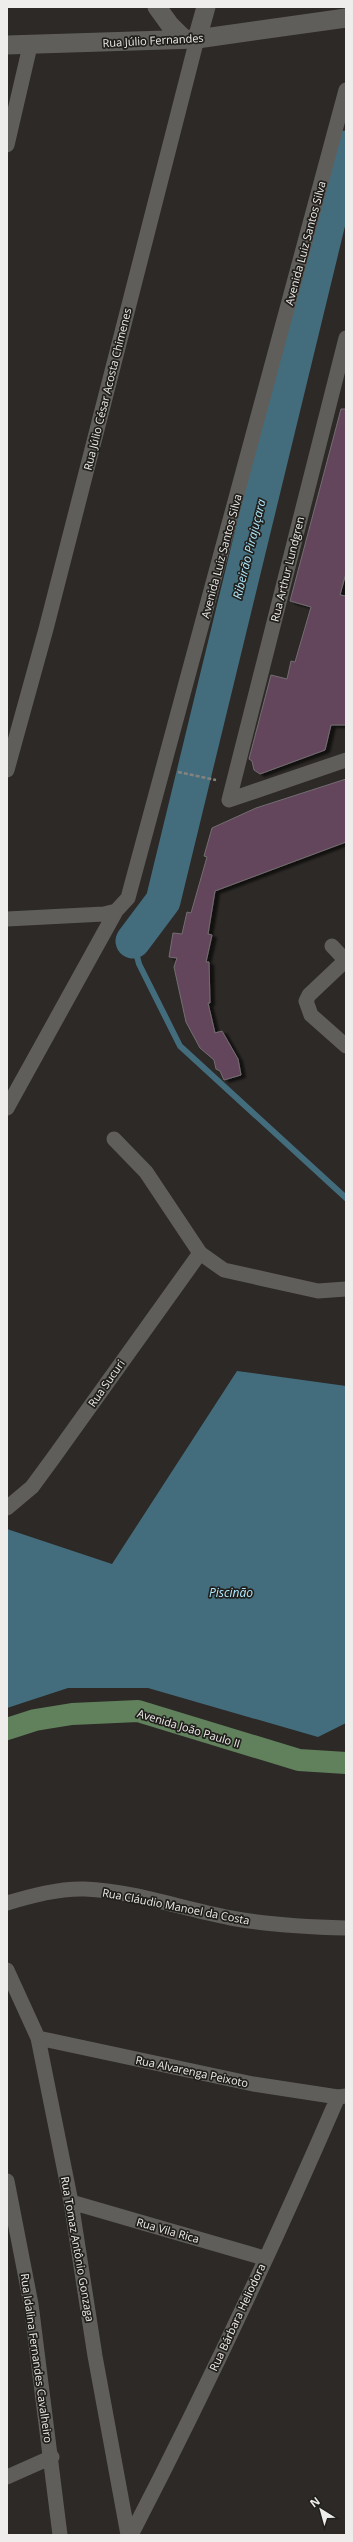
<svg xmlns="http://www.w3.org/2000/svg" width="353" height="2542" viewBox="0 0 353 2542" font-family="'Open Sans',sans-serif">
	<defs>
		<filter id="shadow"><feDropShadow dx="4.5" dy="2.5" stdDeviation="1" flood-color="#0009"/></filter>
	</defs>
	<rect width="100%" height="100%" fill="#2c2926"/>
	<path fill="#436d7d" d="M237,1371L346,1386V1723L318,1737L148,1688H68L7,1708V1529L112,1564Z"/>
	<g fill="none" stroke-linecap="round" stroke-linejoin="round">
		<path stroke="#436d7d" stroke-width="6" d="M133,941L139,964L180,1046L346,1198"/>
		<path stroke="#436d7d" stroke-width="35" d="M133,941L163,901L346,148"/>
	</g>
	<path fill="#63455b" stroke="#736e71" filter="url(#shadow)" d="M341,409H346V573L340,595L346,596V725H331L325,750L260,774L254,770L252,761L249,759L271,675L287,679L291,661L295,662L311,607L290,601Z
		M346,779V842L215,891L208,934L212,935L206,962H209L210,1003H208L215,1033L222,1031L238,1059L241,1075L224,1080L220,1071L216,1069L214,1060L200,1048L186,1022L174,967L177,958L169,957L173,933L182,934L187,912L191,913L207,857L204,856L212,828L256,808Z"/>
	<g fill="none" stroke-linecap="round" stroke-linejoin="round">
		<path stroke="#84827f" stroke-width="2.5" stroke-dasharray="4 2" stroke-linecap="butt" d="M178,772L216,780"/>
		<path stroke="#605e5a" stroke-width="15" d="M7,145L30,46
			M7,770L46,629L197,39
			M229,800L346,338
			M229,800L346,760
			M7,919L104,914L116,911L128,898L346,90
			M332,946L346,961
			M346,960L309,995L306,1001L311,1015L346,1046
			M7,1108L116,911
			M114,1139L146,1172L200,1253L224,1270L318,1291L346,1289
			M7,1508L32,1487L54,1457L200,1253
			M7,1903C31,1896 59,1888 85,1889C134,1891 182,1909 231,1918C269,1925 307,1927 346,1928
			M7,1970L38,2038L71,2202L95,2356L128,2535
			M38,2038L253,2084L338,2097L346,2096
			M7,2181L31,2304L60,2535
			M71,2202L264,2258
			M7,2477L52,2457
			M131,2535C205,2392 274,2245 338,2097"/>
		<path stroke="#605e5a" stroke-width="19" d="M157,7L170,25L184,39
			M197,39L206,7
			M7,45L197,39L346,18"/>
		<path stroke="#60815c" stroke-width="22" d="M7,1729L35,1720L72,1714L138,1711L299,1760L346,1763"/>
	</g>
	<g text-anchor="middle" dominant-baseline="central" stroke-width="3.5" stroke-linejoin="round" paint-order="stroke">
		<g font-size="11" fill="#efedeb" stroke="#22201d">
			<text transform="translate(153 40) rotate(-3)">Rua Júlio Fernandes</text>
			<text transform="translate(305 243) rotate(-75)">Avenida Luiz Santos Silva</text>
			<text transform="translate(107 389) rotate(-76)">Rua Júlio César Acosta Chimenes</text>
			<text transform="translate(221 556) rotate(-75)">Avenida Luiz Santos Silva</text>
			<text transform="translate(287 569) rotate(-76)">Rua Arthur Lundgren</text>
			<text transform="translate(106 1383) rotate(-55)">Rua Sucuri</text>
			<text transform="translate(189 1728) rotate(17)">Avenida João Paulo II</text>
			<text transform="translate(176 1906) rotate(11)">Rua Cláudio Manoel da Costa</text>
			<text transform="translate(192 2071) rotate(12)">Rua Alvarenga Peixoto</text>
			<text transform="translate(168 2230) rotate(16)">Rua Vila Rica</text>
			<text transform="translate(78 2249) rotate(80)">Rua Tomaz Antônio Gonzaga</text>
			<text transform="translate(237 2317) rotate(-65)">Rua Bárbara Heliodora</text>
			<text transform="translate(37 2358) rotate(82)">Rua Idalina Fernandes Cavalheiro</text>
		</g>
		<g font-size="12" font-style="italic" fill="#aee8fe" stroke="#22201d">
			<text transform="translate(249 549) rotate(-76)">Ribeirão Pirajuçara</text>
			<text x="231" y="1592">Piscinão</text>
		</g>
	</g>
	<rect width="353" height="2542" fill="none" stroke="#efedeb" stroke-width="16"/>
	<g transform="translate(321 2510) rotate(323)" stroke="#22201d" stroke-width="3" paint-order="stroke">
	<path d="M0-3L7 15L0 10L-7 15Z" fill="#efedeb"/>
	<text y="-6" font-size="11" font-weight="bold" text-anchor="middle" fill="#efedeb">N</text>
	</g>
</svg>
